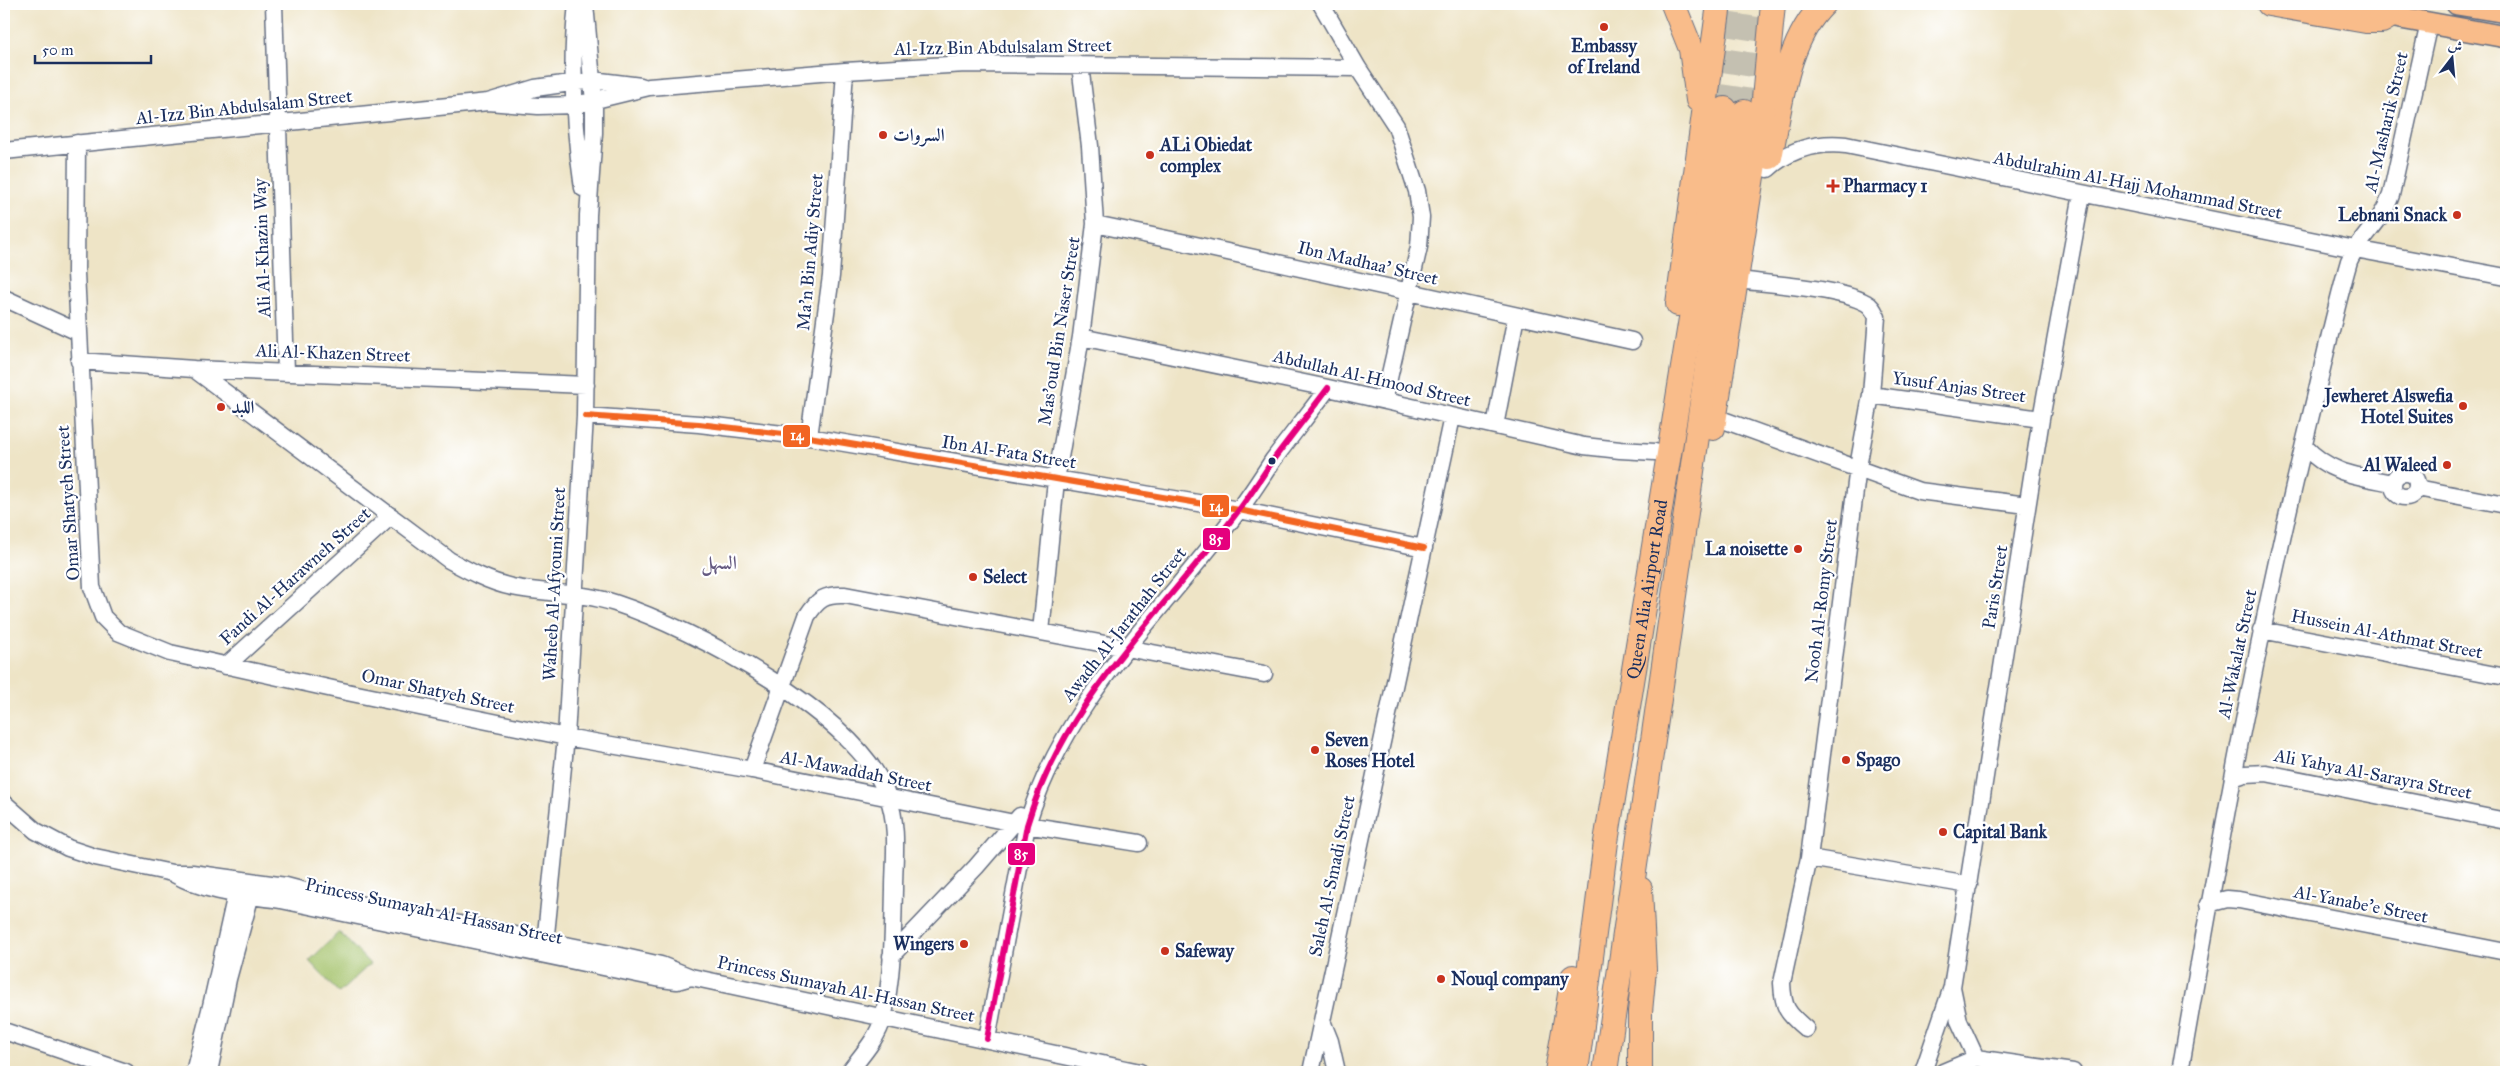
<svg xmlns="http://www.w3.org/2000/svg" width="2510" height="1076" viewBox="0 0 2510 1076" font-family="'IM FELL Great Primer',Amiri,serif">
	<rect width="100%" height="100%" fill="#fff"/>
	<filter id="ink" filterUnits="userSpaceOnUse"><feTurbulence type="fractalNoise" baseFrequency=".02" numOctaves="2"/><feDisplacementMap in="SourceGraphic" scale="10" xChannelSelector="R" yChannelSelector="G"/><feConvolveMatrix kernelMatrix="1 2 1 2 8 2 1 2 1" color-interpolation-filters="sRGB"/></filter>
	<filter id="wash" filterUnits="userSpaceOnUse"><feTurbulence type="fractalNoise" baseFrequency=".0096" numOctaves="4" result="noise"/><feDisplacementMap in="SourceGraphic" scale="20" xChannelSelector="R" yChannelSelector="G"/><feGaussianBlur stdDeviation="1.12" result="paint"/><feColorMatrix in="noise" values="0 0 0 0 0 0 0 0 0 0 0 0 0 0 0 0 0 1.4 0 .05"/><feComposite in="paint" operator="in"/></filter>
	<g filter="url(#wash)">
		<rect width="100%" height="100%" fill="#eee4c6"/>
		<path fill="#a2c168" stroke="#5e7863" d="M339,932L370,964L339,993L309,961Z"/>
	</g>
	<g filter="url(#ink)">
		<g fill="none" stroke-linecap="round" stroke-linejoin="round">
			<path stroke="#c4c0b1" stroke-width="24" stroke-dasharray="24 12" stroke-linecap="butt" d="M1725,109L1741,4
				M1744,112L1760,4"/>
			<defs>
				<path id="minor" d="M274,4L286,371
					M577,4C570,65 574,128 583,188
					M1321,4L1358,68L1396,126L1417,191L1421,217L1419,247L1384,400
					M488,102L538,106L575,105L649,87L845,71L966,64L1358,68
					M77,143L76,273L92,587L103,617L118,632L170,653L342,691L566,737L752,770L1014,823L1139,843
					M4,151L488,102L535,88L592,80L641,86
					M1768,169C1790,149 1816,142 1846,145L2355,249L2506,277
					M1095,224L1191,244L1632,341
					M1737,280C1770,284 1838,288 1866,303C1872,306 1874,311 1877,317L1871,395L1858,467L1809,858L1782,983C1783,1008 1787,1013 1806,1029
					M4,298L78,332
					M1081,337L1328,388L1584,446L1620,450L1655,452
					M79,361L194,369L586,385
					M194,369L449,560C469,571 489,582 512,587C546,594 581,592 615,603C694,629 860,716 888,797C899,827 894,859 894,889C893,931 893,977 883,1018C878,1038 861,1056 849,1072
					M1871,395L2041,419
					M585,416L699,424L809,437L1239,510L1424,548
					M1715,417L1919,491L2027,505
					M1495,426L1516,316
					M809,437L831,276L845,71
					M2304,446C2330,474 2357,476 2393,483
					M2393 485a12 12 0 1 1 24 0a12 12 0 1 1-24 0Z
					M2417,488L2506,505
					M2261,630L2506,677
					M1041,632L1056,480L1081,337L1095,224L1090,146L1080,65
					M226,666L391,516
					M752,770L807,616C818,599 825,594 845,595L1264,674
					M2233,778L2245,774L2266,773L2506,821
					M4,803L36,831L68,848L95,857L172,873H192L286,886L343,901L616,955L661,965L691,977L1140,1072
					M1809,858L1969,885
					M174,874C207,893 243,895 281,900L661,979L677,981L691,977
					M2208,904L2227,899L2239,900L2506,952
					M544,954L566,737L585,416L588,215L594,133V102L585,4
					M891,956L976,867L1020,816
					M1952,987L1959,1021L1976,1058
					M1322,1021L1330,1041L1337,1072
					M4,1031L126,1072
					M987,1039L1027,825C1064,700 1163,612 1239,510C1251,494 1262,477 1273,460C1291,436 1310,412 1328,388
					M194,1072L211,1006L238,885
					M209,1072L228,979L253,887
					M1311,1072L1452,417
					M1923,1072L1952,987L2041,419L2082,194
					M1943,1072L1976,1058L2073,1072
					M2180,1072C2218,853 2257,635 2310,419C2323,366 2334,313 2349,261C2360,236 2382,223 2391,195L2429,23"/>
				<path id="major" d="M2457,4L2506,12
					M2373,13L2506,37"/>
				<g id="highway">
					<path d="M1673,4L1691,49L1698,100"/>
					<path d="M2269,4L2366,21H2382L2390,16"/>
					<path d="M1770,157C1781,106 1785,42 1824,4"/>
					<path d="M1678,304L1719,4"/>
					<path d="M1713,428L1764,99L1773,4"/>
					<path d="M1640,889L1644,969L1640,1012V1072"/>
					<path d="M1557,1072L1573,977"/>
					<path id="s1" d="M1576,1072L1606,842L1725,109"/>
					<path d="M1605,1072L1744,112"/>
				</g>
			</defs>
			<use href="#minor" stroke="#656e82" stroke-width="19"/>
			<use href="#major" stroke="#656e82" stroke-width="24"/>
			<use href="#highway" stroke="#656e82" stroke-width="26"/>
			<use href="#minor" stroke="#fff" stroke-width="16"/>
			<use href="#major" stroke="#f9bc8a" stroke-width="21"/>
			<use href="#highway" stroke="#f9bc8a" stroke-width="24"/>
			<defs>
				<path id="bus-1" d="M585,416L699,424L809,437L1239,510L1424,548"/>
				<path id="bus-2" d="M987,1039L1027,825C1064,700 1163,612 1239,510C1251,494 1262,477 1273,460C1291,436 1310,412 1328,388"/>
			</defs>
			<use href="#bus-1" stroke="#fff" stroke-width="10"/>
			<use href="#bus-2" stroke="#fff" stroke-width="10"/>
			<use href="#bus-1" stroke="#f26522" stroke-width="6"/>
			<use href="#bus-2" stroke="#e5007d" stroke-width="6"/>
		</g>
	</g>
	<g fill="#c8321e" stroke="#fff" stroke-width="2">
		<circle cx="1604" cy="27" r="5"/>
		<circle cx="883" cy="135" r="5"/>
		<circle cx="1150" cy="155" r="5"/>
		<path d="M1830.5 178.5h5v5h5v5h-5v5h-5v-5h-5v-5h5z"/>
		<circle cx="2457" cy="215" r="5"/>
		<circle cx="2463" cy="406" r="5"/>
		<circle cx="221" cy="407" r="5"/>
		<circle cx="2447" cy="465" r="5"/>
		<circle cx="1798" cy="549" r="5"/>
		<circle cx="973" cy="577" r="5"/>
		<circle cx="1315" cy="750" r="5"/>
		<circle cx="1846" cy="760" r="5"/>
		<circle cx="1943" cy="832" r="5"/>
		<circle cx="964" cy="944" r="5"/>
		<circle cx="1165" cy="951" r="5"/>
		<circle cx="1441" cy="979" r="5"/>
	</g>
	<circle fill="#1b2f5e" stroke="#fff" stroke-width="2" cx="1272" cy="461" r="4.5"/>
	<g text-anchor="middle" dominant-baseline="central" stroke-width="4.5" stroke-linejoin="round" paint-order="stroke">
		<g font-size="18" font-weight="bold" fill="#1b2f5e" stroke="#fff" text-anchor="start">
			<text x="1604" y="46" text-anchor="middle">Embassy<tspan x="1604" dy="21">of Ireland</tspan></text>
			<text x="893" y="135">السروات</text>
			<text x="1160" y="145">ALi Obiedat<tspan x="1160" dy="21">complex</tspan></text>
			<text x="1843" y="186">Pharmacy 1</text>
			<text x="2447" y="215" text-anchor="end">Lebnani Snack</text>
			<text x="2453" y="396" text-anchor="end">Jewheret Alswefia<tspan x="2453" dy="21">Hotel Suites</tspan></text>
			<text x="231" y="407">اللبد</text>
			<text x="2437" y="465" text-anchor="end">Al Waleed</text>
			<text x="1788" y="549" text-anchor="end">La noisette</text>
			<text x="983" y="577">Select</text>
			<text x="1325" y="740">Seven<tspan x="1325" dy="21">Roses Hotel</tspan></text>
			<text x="1856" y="760">Spago</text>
			<text x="1953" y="832">Capital Bank</text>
			<text x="954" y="944" text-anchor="end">Wingers</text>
			<text x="1175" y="951">Safeway</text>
			<text x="1451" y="979">Nouql company</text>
		</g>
		<g font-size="18" fill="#1b2f5e" stroke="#fff">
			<text transform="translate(1003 47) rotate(-1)">Al-Izz Bin Abdulsalam Street</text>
			<text transform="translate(244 107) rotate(-6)">Al-Izz Bin Abdulsalam Street</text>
			<text transform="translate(2386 122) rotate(-77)">Al-Masharik Street</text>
			<text transform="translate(2138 185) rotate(11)">Abdulrahim Al-Hajj Mohammad Street</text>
			<text transform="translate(262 248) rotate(-92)">Ali Al-Khazin Way</text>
			<text transform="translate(810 252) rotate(-85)">Ma'n Bin Adiy Street</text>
			<text transform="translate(1368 263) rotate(13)">Ibn Madhaa' Street</text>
			<text transform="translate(1059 331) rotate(-81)">Mas'oud Bin Naser Street</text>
			<text transform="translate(333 353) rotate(2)">Ali Al-Khazen Street</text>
			<text transform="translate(1372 378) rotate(13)">Abdullah Al-Hmood Street</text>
			<text transform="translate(1959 387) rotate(8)">Yusuf Anjas Street</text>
			<text transform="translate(1009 452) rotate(9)">Ibn Al-Fata Street</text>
			<text transform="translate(68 503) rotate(-94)">Omar Shatyeh Street</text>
			<text transform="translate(295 576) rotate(-42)">Fandi Al-Harawneh Street</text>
			<text transform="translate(554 584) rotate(-87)">Waheeb Al-Afyouni Street</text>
			<text transform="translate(1995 587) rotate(-81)">Paris Street</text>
			<text stroke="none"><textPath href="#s1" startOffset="488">Queen Alia Airport Road</textPath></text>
			<text transform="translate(1821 601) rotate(-83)">Nooh Al-Romy Street</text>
			<text transform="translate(1124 624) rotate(-52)">Awadh Al-Jarathah Street</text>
			<text transform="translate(2387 634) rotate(11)">Hussein Al-Athmat Street</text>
			<text transform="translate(2237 654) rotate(-78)">Al-Wakalat Street</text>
			<text transform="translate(438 691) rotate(12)">Omar Shatyeh Street</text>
			<text transform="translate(856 771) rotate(11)">Al-Mawaddah Street</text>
			<text transform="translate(2373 774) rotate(11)">Ali Yahya Al-Sarayra Street</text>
			<text transform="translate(1332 876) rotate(-78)">Saleh Al-Smadi Street</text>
			<text transform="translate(2361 904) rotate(11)">Al-Yanabe'e Street</text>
			<text transform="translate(434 911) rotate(12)">Princess Sumayah Al-Hassan Street</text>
			<text transform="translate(846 989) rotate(12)">Princess Sumayah Al-Hassan Street</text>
		</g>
		<g font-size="19" font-weight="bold" fill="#645980" stroke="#fff">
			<text x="719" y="562">السهل</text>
		</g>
	</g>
	<g stroke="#fff" stroke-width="2">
		<rect x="782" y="424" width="29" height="24" rx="5" fill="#f26522"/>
		<rect x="1201" y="494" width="29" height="24" rx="5" fill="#f26522"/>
		<rect x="1202" y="527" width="29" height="24" rx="5" fill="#e5007d"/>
		<rect x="1007" y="842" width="29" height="24" rx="5" fill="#e5007d"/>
	</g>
	<g font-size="14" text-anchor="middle" font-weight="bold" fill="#fff">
		<text x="797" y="440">14</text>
		<text x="1216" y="511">14</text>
		<text x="1216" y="544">85</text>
		<text x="1021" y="859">85</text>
	</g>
	<rect width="2510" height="1076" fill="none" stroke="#fff" stroke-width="20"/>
	<g transform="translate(2452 58) rotate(16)" stroke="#ffffff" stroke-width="4" paint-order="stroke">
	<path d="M0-4L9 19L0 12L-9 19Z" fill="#1b2f5e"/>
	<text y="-8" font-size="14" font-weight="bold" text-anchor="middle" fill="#1b2f5e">ش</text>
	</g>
	<path d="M35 55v8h116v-8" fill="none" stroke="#1b2f5e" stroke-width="2.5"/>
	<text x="42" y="55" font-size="15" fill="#1b2f5e" stroke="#ffffff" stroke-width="4" paint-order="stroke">50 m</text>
</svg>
